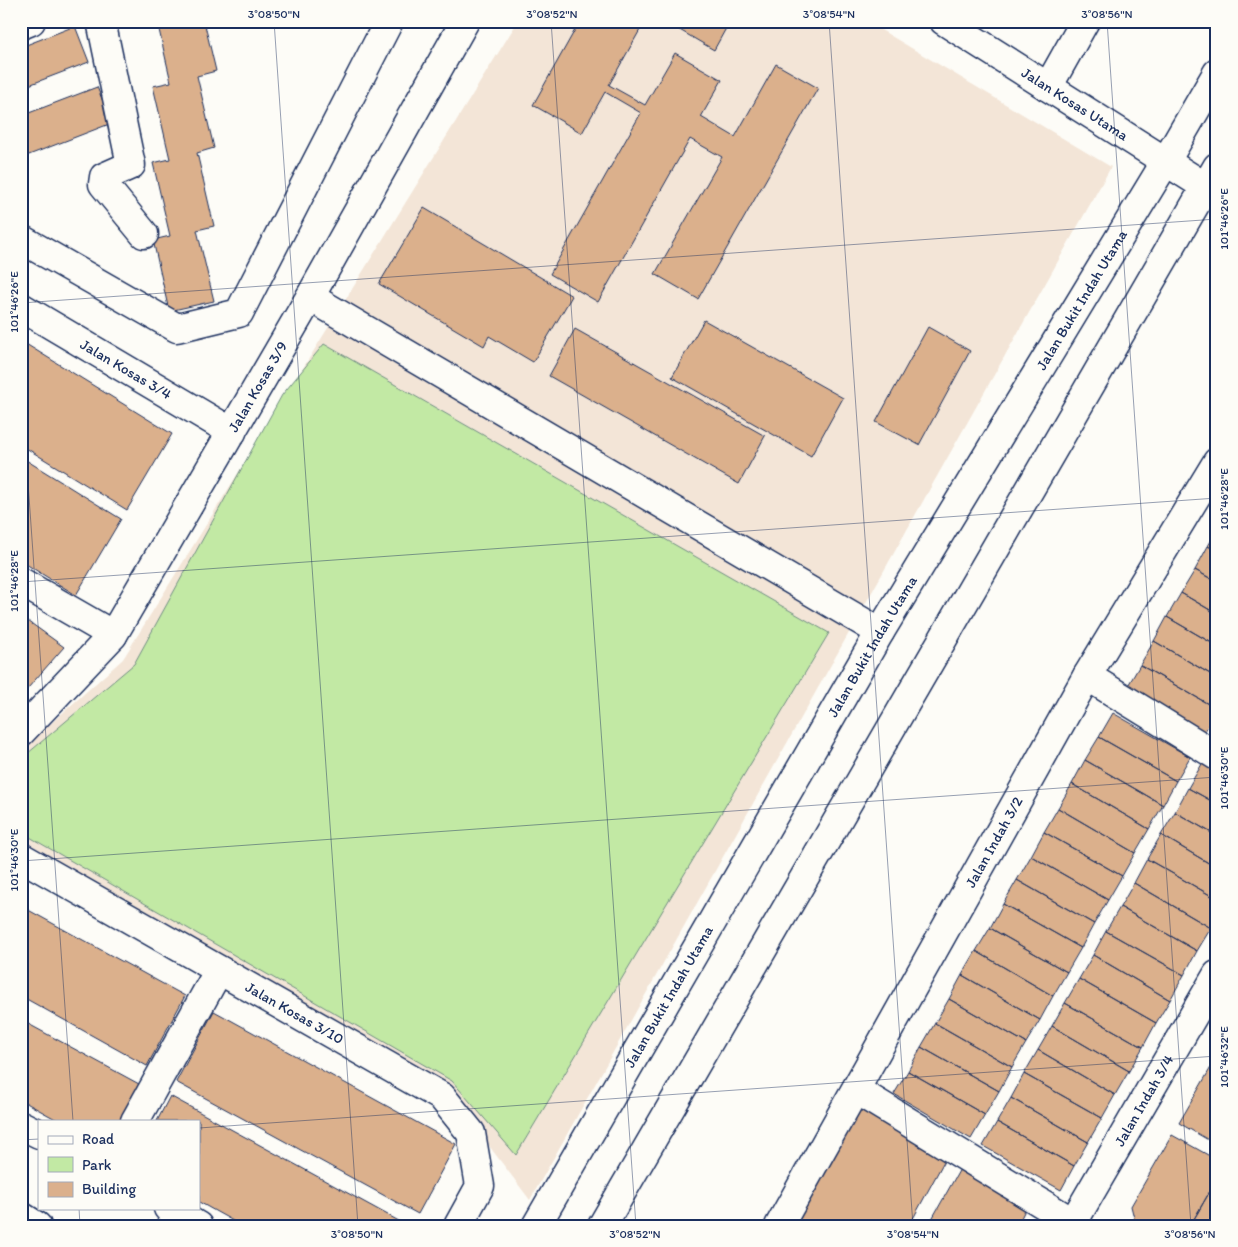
<svg xmlns="http://www.w3.org/2000/svg" width="1238" height="1247" viewBox="0 0 1238 1247" font-family="Itim,sans-serif">
	<rect width="100%" height="100%" fill="#fdfcf7"/>
	<filter id="ink" filterUnits="userSpaceOnUse"><feTurbulence type="fractalNoise" baseFrequency=".02" numOctaves="2"/><feDisplacementMap in="SourceGraphic" scale="10" xChannelSelector="R" yChannelSelector="G"/><feConvolveMatrix kernelMatrix="1 2 1 2 8 2 1 2 1" color-interpolation-filters="sRGB"/></filter>
	<g filter="url(#ink)">
		<path fill="#f3e5d7" d="M518,21H866L1111,167L530,1200L446,1089L21,839V750L123,659Z"/>
		<path fill="#c2e9a4" stroke="#6e8c81" d="M324,344L829,633L516,1155L452,1081L21,832V759L134,664L282,395Z"/>
		<path fill="#dbb08c" stroke="#1b2f5e" d="M157,21H204L216,71L197,76L214,148L197,153L214,226L197,230L214,301L169,311L153,240L170,236L153,163L170,159L153,86L171,82Z
			M580,21H645L609,85L645,105L675,53L722,80L701,117L735,137L776,64L818,88L698,299L655,274L722,157L690,139L598,302L550,274L641,113L605,92L582,133L533,105Z
			M673,21H730L714,50L671,25Z
			M75,26L89,62L21,88V47Z
			M97,87L112,123L21,158V116Z
			M424,208L572,296L533,362L489,336L484,346L379,284Z
			M704,320L843,398L811,456L672,377Z
			M928,327L970,351L919,445L876,422Z
			M575,329L765,436L739,484L549,376Z
			M21,341L172,434L127,510L21,445Z
			M21,457L121,519L76,595L21,561Z
			M1217,531V551L1208,546Z
			M1208,546L1217,551V582L1195,570Z
			M1195,570L1217,582V614L1181,593Z
			M1181,593L1217,614V646L1167,617Z
			M21,616L64,647L21,696Z
			M1167,617L1217,646V678L1154,641Z
			M1154,641L1217,678V709L1140,665Z
			M1140,665L1217,709L1204,733L1126,689Z
			M1113,713L1190,757L1176,781L1099,737Z
			M1099,737L1176,781L1163,805L1085,760Z
			M1085,760L1163,805L1149,829L1072,784Z
			M1202,764L1217,772V804L1188,788Z
			M1072,784L1149,829L1135,853L1058,808Z
			M1188,788L1217,804V836L1175,812Z
			M1058,808L1135,853L1122,876L1044,832Z
			M1175,812L1217,836V868L1161,835Z
			M1044,832L1122,876L1108,900L1031,856Z
			M1161,835L1217,868V899L1147,859Z
			M1031,856L1108,900L1094,924L1017,880Z
			M1147,859L1217,899V918L1211,928L1134,883Z
			M1017,880L1094,924L1081,948L1003,904Z
			M1134,883L1211,928L1197,951L1120,907Z
			M1003,904L1081,948L1067,972L990,928Z
			M21,906L185,996L147,1066L21,996Z
			M1120,907L1197,951L1184,975L1106,931Z
			M990,928L1067,972L1053,996L976,951Z
			M1106,931L1184,975L1170,1000L1093,955Z
			M976,951L1053,996L1040,1020L962,975Z
			M1093,955L1170,1000L1156,1023L1079,979Z
			M962,975L1040,1020L1026,1043L949,999Z
			M1079,979L1156,1023L1143,1047L1065,1003Z
			M949,999L1026,1043L1012,1067L935,1023Z
			M1065,1003L1143,1047L1129,1071L1052,1026Z
			M214,1011L456,1144L418,1214L176,1082Z
			M21,1020L139,1084L119,1121H59L21,1100Z
			M935,1023L1012,1067L999,1091L921,1047Z
			M1052,1026L1129,1071L1115,1095L1038,1050Z
			M921,1047L999,1091L985,1115L908,1071Z
			M1038,1050L1115,1095L1102,1118L1024,1074Z
			M1217,1057V1145L1179,1123Z
			M908,1071L985,1115L971,1139L894,1094Z
			M1024,1074L1102,1118L1088,1142L1011,1098Z
			M170,1096L408,1226H242L199,1202V1121H157Z
			M1011,1098L1088,1142L1074,1166L997,1122Z
			M859,1102L949,1152L909,1226H791Z
			M997,1122L1074,1166L1061,1190L983,1146Z
			M1172,1135L1217,1160V1179L1190,1226H1136L1131,1206Z
			M960,1169L1027,1206L1017,1226H928Z
			M1217,1179V1226H1190Z"/>
		<g fill="none" stroke-linecap="round" stroke-linejoin="round">
			<defs>
				<g id="minor">
					<path d="M101,21L131,165L104,177L103,184L144,234"/>
					<path id="s1" d="M944,21L1206,187"/>
					<path d="M21,25L31,21"/>
					<path d="M1048,87L1085,21"/>
					<path d="M21,239L177,328L239,313L389,21"/>
					<path d="M310,297L880,632"/>
					<path id="s2" d="M21,307L232,432"/>
					<path d="M21,582L113,635"/>
					<path d="M1087,676L1217,756"/>
					<path id="s3" d="M21,732L113,635L310,297L465,21"/>
					<path id="s4" d="M21,857L442,1097L471,1133L480,1186L458,1226"/>
					<path d="M856,1090L1079,1226"/>
					<path d="M135,1121L219,970"/>
					<path d="M21,1125L39,1134"/>
					<path d="M168,1208L198,1226"/>
					<path d="M21,1216L37,1226"/>
					<path id="s5" d="M536,1226L880,632L1166,161L1217,73"/>
					<path d="M602,1226L1217,167"/>
					<path id="s6" d="M779,1226L1087,676L1217,462"/>
					<path id="s7" d="M1071,1226L1217,975"/>
				</g>
			</defs>
			<use href="#minor" stroke="#1b2f5e" stroke-width="31"/>
			<use href="#minor" stroke="#fdfcf7" stroke-width="28"/>
		</g>
	</g>
	<path fill="none" stroke="#1b2f5e" stroke-width="1" stroke-opacity="0.45" d="M274,21L358,1226M551,21L636,1226M829,21L913,1226M1107,21L1191,1226M21,23L52,21M21,303L1217,219M21,383L73,1121M21,582L1217,498M21,861L1217,777M199,1128L1217,1056M21,1140L39,1139M79,1208L80,1226"/>
	<g text-anchor="middle" dominant-baseline="central" stroke-width="4.5" stroke-linejoin="round" paint-order="stroke">
		<g font-size="15" fill="#1b2f5e" stroke="#fdfcf7">
			<text stroke="none"><textPath href="#s1" startOffset="155">Jalan Kosas Utama</textPath></text>
			<text stroke="none"><textPath href="#s5" startOffset="1075">Jalan Bukit Indah Utama</textPath></text>
			<text stroke="none"><textPath href="#s2" startOffset="122">Jalan Kosas 3/4</textPath></text>
			<text stroke="none"><textPath href="#s3" startOffset="421">Jalan Kosas 3/9</textPath></text>
			<text stroke="none"><textPath href="#s5" startOffset="670">Jalan Bukit Indah Utama</textPath></text>
			<text stroke="none"><textPath href="#s6" startOffset="440">Jalan Indah 3/2</textPath></text>
			<text stroke="none"><textPath href="#s5" startOffset="265">Jalan Bukit Indah Utama</textPath></text>
			<text stroke="none"><textPath href="#s4" startOffset="315">Jalan Kosas 3/10</textPath></text>
			<text stroke="none"><textPath href="#s7" startOffset="145">Jalan Indah 3/4</textPath></text>
		</g>
	</g>
	<rect width="1238" height="1247" fill="none" stroke="#fdfcf7" stroke-width="55"/>
	<rect x="38" y="1120" width="162" height="90" fill="#fdfcf7" stroke="#a3aaba"/>
	<rect x="48" y="1136" width="25" height="8" fill="#fdfcf7" stroke="#a3aaba"/>
	<text x="82" y="1144" font-size="15" fill="#1b2f5e">Road</text>
	<rect x="48" y="1157" width="25" height="15" fill="#c2e9a4" stroke="#a3aaba"/>
	<text x="82" y="1170" font-size="15" fill="#1b2f5e">Park</text>
	<rect x="48" y="1182" width="25" height="15" fill="#dbb08c" stroke="#a3aaba"/>
	<text x="82" y="1194" font-size="15" fill="#1b2f5e">Building</text>
	<rect x="28" y="28" width="1182" height="1192" fill="none" stroke="#1b2f5e" stroke-width="2"/>
	<g font-size="12" text-anchor="middle" fill="#1b2f5e">
		<text x="274" y="18">3°08'50"N</text>
		<text x="552" y="18">3°08'52"N</text>
		<text x="829" y="18">3°08'54"N</text>
		<text x="1107" y="18">3°08'56"N</text>
		<text transform="translate(1224 219) rotate(-90)" y="4">101°46'26"E</text>
		<text transform="translate(14 302) rotate(-90)" y="4">101°46'26"E</text>
		<text transform="translate(1224 499) rotate(-90)" y="4">101°46'28"E</text>
		<text transform="translate(14 581) rotate(-90)" y="4">101°46'28"E</text>
		<text transform="translate(1224 778) rotate(-90)" y="4">101°46'30"E</text>
		<text transform="translate(14 860) rotate(-90)" y="4">101°46'30"E</text>
		<text transform="translate(1224 1057) rotate(-90)" y="4">101°46'32"E</text>
		<text x="357" y="1238">3°08'50"N</text>
		<text x="635" y="1238">3°08'52"N</text>
		<text x="913" y="1238">3°08'54"N</text>
		<text x="1190" y="1238">3°08'56"N</text>
	</g>
</svg>
